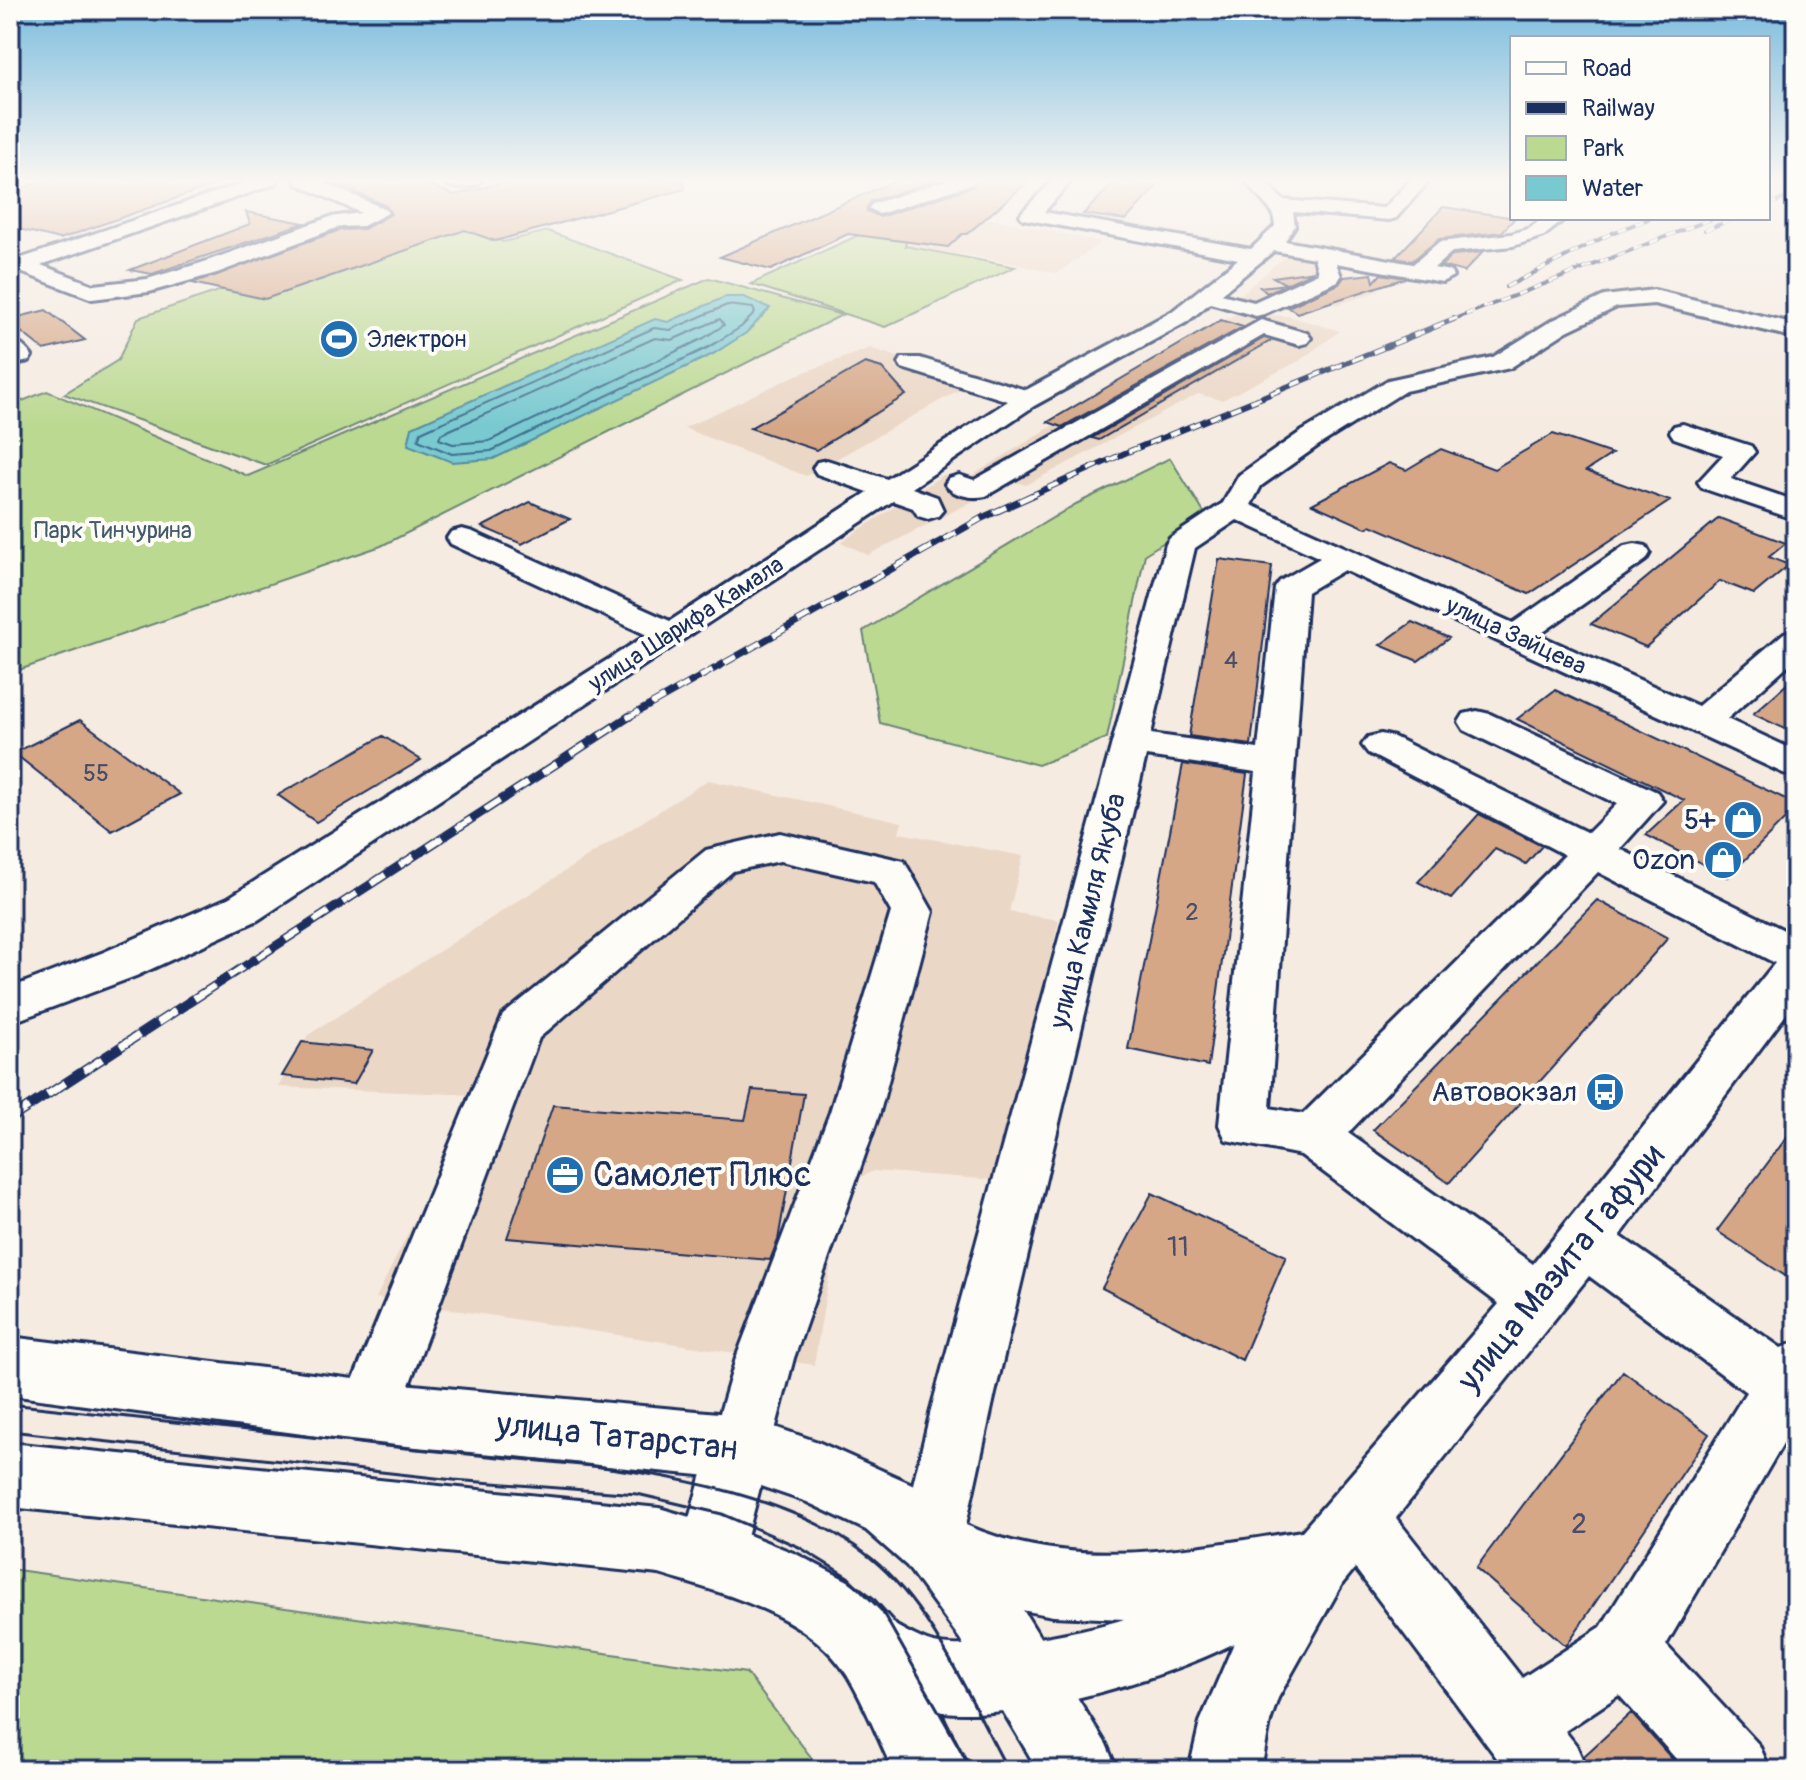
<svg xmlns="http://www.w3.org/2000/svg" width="1806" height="1780" viewBox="0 0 1806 1780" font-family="Pangolin,sans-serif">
	<rect width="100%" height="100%" fill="#f5ebe1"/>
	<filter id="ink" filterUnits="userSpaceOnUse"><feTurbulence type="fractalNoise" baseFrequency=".0125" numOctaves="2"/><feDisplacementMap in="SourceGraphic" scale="16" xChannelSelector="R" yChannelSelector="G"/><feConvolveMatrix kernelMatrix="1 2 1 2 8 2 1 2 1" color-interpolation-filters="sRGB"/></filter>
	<g filter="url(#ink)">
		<path fill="#ebd7c6" d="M943,209L1102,242L1057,273L974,256L905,247Z
			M1289,253L1334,262L1346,278L1380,291L1337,305L1311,296L1251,313L1224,309Z
			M1235,314L1288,316L1340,331L1299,361L1222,400L1198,394L1026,485L1012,481L868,555L841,542L943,475H973Z
			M870,348L975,381L806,476L684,428L794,376Z
			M708,780L902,822L899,833L1023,856L1009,912L1059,920L997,1180L873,1171L844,1186L814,1365L376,1298L477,1095L278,1087L308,1035Z"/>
		<path fill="#bbd991" stroke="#6b8478" stroke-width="2" d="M456,223L503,242L548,231L683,280L266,465L64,394L118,360L138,318L404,229Z
			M872,229L908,236L905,246L1015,267L885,327L751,284Z
			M709,278L842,315L381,546L10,673V406L47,391L248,476Z
			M1170,458L1206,516L1145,554L1107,738L1038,765L880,723L863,631L1076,504Z
			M10,1569L746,1673L821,1770H10Z"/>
		<path fill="#78c9d0" stroke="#538ba2" stroke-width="2" d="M725,297H744L770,308L746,333L713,354L493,459L452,462L408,445L412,427L655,319L668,322Z"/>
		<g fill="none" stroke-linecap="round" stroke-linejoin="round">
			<path stroke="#406d8c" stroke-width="2" d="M727,305L753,308L755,313L741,327L709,347L491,451L452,454L418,440L421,432L654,328L670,330Z
				M720,319L724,325L704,338L489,441L453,444L439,439L441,434L655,338L672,340Z"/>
		</g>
		<path fill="#d5a787" stroke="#1b2f5e" stroke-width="2" d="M46,180L89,185L105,180H216L217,184L60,239L10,227V192Z
			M331,180H416L454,195L514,180H683L685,189L495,241L465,230L265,299L192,283L340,230L364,229L391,214L386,206Z
			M897,180H938L871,201L867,211L880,217L972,187L977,180H1030L967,234H962L948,247L848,234L771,270L720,257Z
			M1116,181L1157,186L1126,220L1083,214Z
			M1443,207L1515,218L1502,232L1439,239L1412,261L1395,258Z
			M246,212L304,223L152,274L130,270L250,224Z
			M1483,252L1464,272L1441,266L1453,255Z
			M1314,271L1267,293L1260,287L1286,284L1273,277Z
			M1372,274L1374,282L1381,274L1405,278L1297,313L1288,307L1339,284L1344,277Z
			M46,310L85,340L44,350L10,323V319Z
			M1221,320L1243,327L1062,427L1048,422Z
			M1264,338L1272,340L1099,440L1092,438Z
			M865,363L882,368L906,395L816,450L750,428Z
			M1553,434L1612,454L1586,471L1670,501L1529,594L1371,525L1366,528L1312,504L1389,463L1406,470L1441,449L1494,469Z
			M530,502L570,519L522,544L482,527Z
			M1719,518L1786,543L1769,557L1789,565L1754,594L1720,581L1646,647L1591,624Z
			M1219,559L1272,566L1251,745L1189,736Z
			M1412,622L1449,638L1418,661L1380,645Z
			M1796,676V734L1753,714Z
			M1555,690L1796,804V808L1728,877L1646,835L1684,800L1517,719Z
			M80,720L180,794L112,831L14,753Z
			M383,736L421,760L316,822L278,795Z
			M1183,764L1247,774L1208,1066L1128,1049Z
			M1479,814L1542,846L1526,864L1495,849L1451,899L1418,882Z
			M1597,900L1668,938L1449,1183L1373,1130Z
			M302,1042L373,1050L354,1084L282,1076Z
			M752,1090L804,1094L778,1240L770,1260L507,1238L553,1105L745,1120Z
			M1796,1125V1283L1717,1231Z
			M1152,1193L1286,1256L1242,1360L1102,1288Z
			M1623,1371L1709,1434L1566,1646L1476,1568Z
			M1631,1713L1682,1770H1590L1584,1756Z"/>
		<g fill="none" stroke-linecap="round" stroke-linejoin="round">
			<defs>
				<path id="minor" d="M252,180H278L275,184L41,265L94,285L147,279L201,263L330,217L361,213L297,184L294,180H318L385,209L388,213L363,226L339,227L217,273L149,292L92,299L10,268V255L22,258Z
					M441,180H481L478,184C465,187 451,191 441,180Z
					M947,180H974L971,184L886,212L879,214L869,208L872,204Z
					M1053,180H1072L1044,212L1251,249L1275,226L1273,213L1244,180H1263L1283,200L1384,208L1411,180H1430L1396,218L1389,220L1293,212L1295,226L1285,241L1413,264L1439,242L1511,234L1530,228L1543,218H1566L1544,236L1513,246L1452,252L1434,268L1450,271L1453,276L1442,282L1336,263L1341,276L1338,281L1264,314L1256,316L1210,303L1187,322L1034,406L912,488L937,497L943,510L938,516L928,519L918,516L913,508L893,501L258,920L136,976L10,1023V988L104,952L228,898L647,635L451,544L447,538L451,532L462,529L473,532L670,621L868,492L817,474L813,468L817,462L827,460L887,479L1008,401L902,368L899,363L902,358H920L1026,390L1171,312L1238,259L1023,219L1020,215L1023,211ZM1274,251L1314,258L1318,273L1254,302L1221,294Z
					M1654,290L1796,324V338L1654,304L1617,307L1567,331L1510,368L1405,391L1319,445L1261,486L1251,505L1513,623L1624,546L1635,544L1646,546L1650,553L1646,560L1539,635L1698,706L1784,633L1796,630V658L1727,719L1796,751V777L1783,773L1344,570L1307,592L1270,1108L1303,1114L1565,855L1368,753L1362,745L1368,737L1381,734L1394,737L1588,833L1617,804L1464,730L1459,722L1464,714L1477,711L1490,714L1657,792L1663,801L1620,849L1796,936V1001L1620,1236L1781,1348L1796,1342V1421L1666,1645L1759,1745L1770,1770H1686L1619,1695L1565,1731L1576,1745L1587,1770H1506L1355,1568L1342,1584L1278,1698L1270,1722L1261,1770H1189L1200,1722L1234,1643C1167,1679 992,1731 919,1707C893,1699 870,1684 847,1671L837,1647L847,1623L871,1613C890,1621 908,1634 927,1641C965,1655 1084,1632 1124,1619L1053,1616L1016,1609L908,1565L899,1542L933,1402L1166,544L1170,538L1223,503L1239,475L1299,433L1388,380L1493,357L1551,321L1604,296ZM1237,520L1320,558L1280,581L1275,588L1258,749L1151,734L1195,548ZM1146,756L1256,772L1219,1125L1226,1140L1301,1155L1499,1304L1302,1531C1190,1548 1074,1573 966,1525L993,1402ZM1598,872L1775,963L1533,1264L1348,1133ZM1589,1276L1746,1392L1601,1627L1522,1678L1396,1518Z
					M1261,320L1307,333L1311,338L1307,343L1299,345L1264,335L986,496C973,499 953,496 945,484L949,478L959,475L974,480Z
					M10,340C20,342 26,348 32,356L29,361L10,365Z
					M1683,424L1751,446L1755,452L1731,479L1796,501V520L1702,488L1698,482L1723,455L1674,438L1670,432L1674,426Z
					M780,833L904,861L933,912L880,1112L794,1358L742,1556L733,1579L710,1588L687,1579L678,1556L736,1358L830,1112L891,912L874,882L780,861L733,871L539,1038L391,1433L370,1441L349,1433L340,1412L503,1015L706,850Z"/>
				<path id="major" d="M10,1337L370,1381L740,1415L818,1442L912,1484L955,1518L1010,1589L1106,1744L1117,1770H1038L960,1639L907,1566L866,1530L807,1502L740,1479L370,1443L10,1395Z
					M10,1443L659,1508L744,1533L796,1554L848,1581L872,1599L899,1629L969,1770H893C878,1739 865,1704 847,1675C807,1613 725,1594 659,1574L10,1507Z"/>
			</defs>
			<use href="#minor" stroke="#1b2f5e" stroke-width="6"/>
			<use href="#major" stroke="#1b2f5e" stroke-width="6"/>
			<use href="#minor" fill="#fdfcf7" fill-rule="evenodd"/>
			<use href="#major" fill="#fdfcf7" fill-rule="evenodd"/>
			<path stroke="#1b2f5e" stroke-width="3" d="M10,1404C140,1418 270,1432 401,1447C542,1462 757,1466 871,1558C933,1608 970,1701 1008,1770
				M10,1431L454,1480L637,1494L722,1514L799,1547L848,1577L882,1611L972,1770"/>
			<defs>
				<path id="rail-far4" d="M1768,205L1796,194
					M1705,230L1736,218
					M1506,287L1612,233L1651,218
					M1449,321L1714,218"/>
				<path id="rail-far3" d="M1028,497L1125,453L1454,319"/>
				<path id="rail-far2" d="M627,718L982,518L1033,495"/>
				<path id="rail-far1" d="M200,995L630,716"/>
				<path id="rail" d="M10,1119L203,993"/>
			</defs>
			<use href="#rail-far4" stroke="#1b2f5e" stroke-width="4"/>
			<use href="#rail-far3" stroke="#1b2f5e" stroke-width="6"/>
			<use href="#rail-far2" stroke="#1b2f5e" stroke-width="7"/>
			<use href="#rail-far1" stroke="#1b2f5e" stroke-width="9"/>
			<use href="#rail" stroke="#1b2f5e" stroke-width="10"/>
			<use href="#rail-far4" stroke="#fdfcf7" stroke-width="3" stroke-dasharray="9" stroke-linecap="butt"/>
			<use href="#rail-far3" stroke="#fdfcf7" stroke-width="4" stroke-dasharray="11" stroke-linecap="butt"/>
			<use href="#rail-far2" stroke="#fdfcf7" stroke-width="5" stroke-dasharray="14" stroke-linecap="butt"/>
			<use href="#rail-far1" stroke="#fdfcf7" stroke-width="6" stroke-dasharray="17" stroke-linecap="butt"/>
			<use href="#rail" stroke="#fdfcf7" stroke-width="7" stroke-dasharray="22" stroke-linecap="butt"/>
		</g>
	</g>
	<linearGradient id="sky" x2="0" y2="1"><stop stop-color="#7bbcde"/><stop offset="0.42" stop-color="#faf6f2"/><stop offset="1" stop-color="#faf6f2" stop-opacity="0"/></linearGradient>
	<rect width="1806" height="429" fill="url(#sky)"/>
	<defs>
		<symbol id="stadium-disc" viewBox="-11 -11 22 22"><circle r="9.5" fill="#1f6fb2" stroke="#fdfcf7"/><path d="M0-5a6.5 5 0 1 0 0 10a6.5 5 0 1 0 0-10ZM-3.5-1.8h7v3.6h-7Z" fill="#fff"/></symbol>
		<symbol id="shop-disc" viewBox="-11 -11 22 22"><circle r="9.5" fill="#1f6fb2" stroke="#fdfcf7"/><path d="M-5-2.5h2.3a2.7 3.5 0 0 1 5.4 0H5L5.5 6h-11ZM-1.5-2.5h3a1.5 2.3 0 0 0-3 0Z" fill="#fff"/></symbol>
		<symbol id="bus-disc" viewBox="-11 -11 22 22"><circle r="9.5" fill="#1f6fb2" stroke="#fdfcf7"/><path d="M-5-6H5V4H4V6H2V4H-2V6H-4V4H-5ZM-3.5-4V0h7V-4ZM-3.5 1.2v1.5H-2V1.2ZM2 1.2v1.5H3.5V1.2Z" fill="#fff"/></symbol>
		<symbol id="office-disc" viewBox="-11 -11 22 22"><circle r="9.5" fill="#1f6fb2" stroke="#fdfcf7"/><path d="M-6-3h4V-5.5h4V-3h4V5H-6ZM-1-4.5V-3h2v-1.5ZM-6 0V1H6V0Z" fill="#fff"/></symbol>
	</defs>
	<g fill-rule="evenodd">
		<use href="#stadium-disc" x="317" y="317" width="44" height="44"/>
		<use href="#shop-disc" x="1721" y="798" width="44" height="44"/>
		<use href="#shop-disc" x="1701" y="838" width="44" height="44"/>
		<use href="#bus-disc" x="1583" y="1070" width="44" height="44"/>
		<use href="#office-disc" x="543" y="1153" width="44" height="44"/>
	</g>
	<g text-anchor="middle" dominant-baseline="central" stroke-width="8" stroke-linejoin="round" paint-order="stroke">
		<g font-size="24" fill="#1b2f5e" stroke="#fdfcf7" text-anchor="start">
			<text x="367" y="339">Электрон</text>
		</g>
		<g font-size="24" fill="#435a6b" stroke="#fdfcf7">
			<text x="113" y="530">Парк Тинчурина</text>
		</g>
		<g font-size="24" fill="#1b2f5e" stroke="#fdfcf7">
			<text transform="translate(686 624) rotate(-33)">улица Шарифа Камала</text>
			<text transform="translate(1516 636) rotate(25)">улица Зайцева</text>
		</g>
		<g font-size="24" fill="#4a4d68">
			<text x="1231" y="660">4</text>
			<text x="96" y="773">55</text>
			<text x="1192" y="912">2</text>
		</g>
		<g font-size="28" fill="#1b2f5e" stroke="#fdfcf7" text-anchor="end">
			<text x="1715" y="820">5+</text>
			<text x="1695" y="860">Ozon</text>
			<text x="1577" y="1092">Автовокзал</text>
		</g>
		<g font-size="28" fill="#1b2f5e" stroke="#fdfcf7">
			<text transform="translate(1088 911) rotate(-76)">улица Камиля Якуба</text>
		</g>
		<g font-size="28" fill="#4a4d68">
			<text x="1178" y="1247">11</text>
			<text x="1579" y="1524">2</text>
		</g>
		<g font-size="34" fill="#1b2f5e" stroke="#fdfcf7" text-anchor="start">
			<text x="593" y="1175">Самолет Плюс</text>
		</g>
		<g font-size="34" fill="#1b2f5e" stroke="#fdfcf7">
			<text transform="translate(1561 1268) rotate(-51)">улица Мазита Гафури</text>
			<text transform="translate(617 1437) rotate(6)">улица Татарстан</text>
		</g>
	</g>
	<rect width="1806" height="1780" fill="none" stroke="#fdfcf7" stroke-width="40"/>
	<rect x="20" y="20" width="1766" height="1740" fill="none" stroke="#1b2f5e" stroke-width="3" filter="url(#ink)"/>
	<rect x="1510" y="36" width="260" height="184" fill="#fdfcf7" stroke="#a3aaba" stroke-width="2"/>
	<rect x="1526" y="62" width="40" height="12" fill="#fdfcf7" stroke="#a3aaba" stroke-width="2"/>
	<text x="1582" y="76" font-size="24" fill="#1b2f5e">Road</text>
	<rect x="1526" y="102" width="40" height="12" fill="#1b2f5e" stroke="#a3aaba" stroke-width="2"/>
	<text x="1582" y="116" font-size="24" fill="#1b2f5e">Railway</text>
	<rect x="1526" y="136" width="40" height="24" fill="#bbd991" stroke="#a3aaba" stroke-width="2"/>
	<text x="1582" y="156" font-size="24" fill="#1b2f5e">Park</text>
	<rect x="1526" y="176" width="40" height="24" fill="#78c9d0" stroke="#a3aaba" stroke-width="2"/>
	<text x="1582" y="196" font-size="24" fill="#1b2f5e">Water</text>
</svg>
